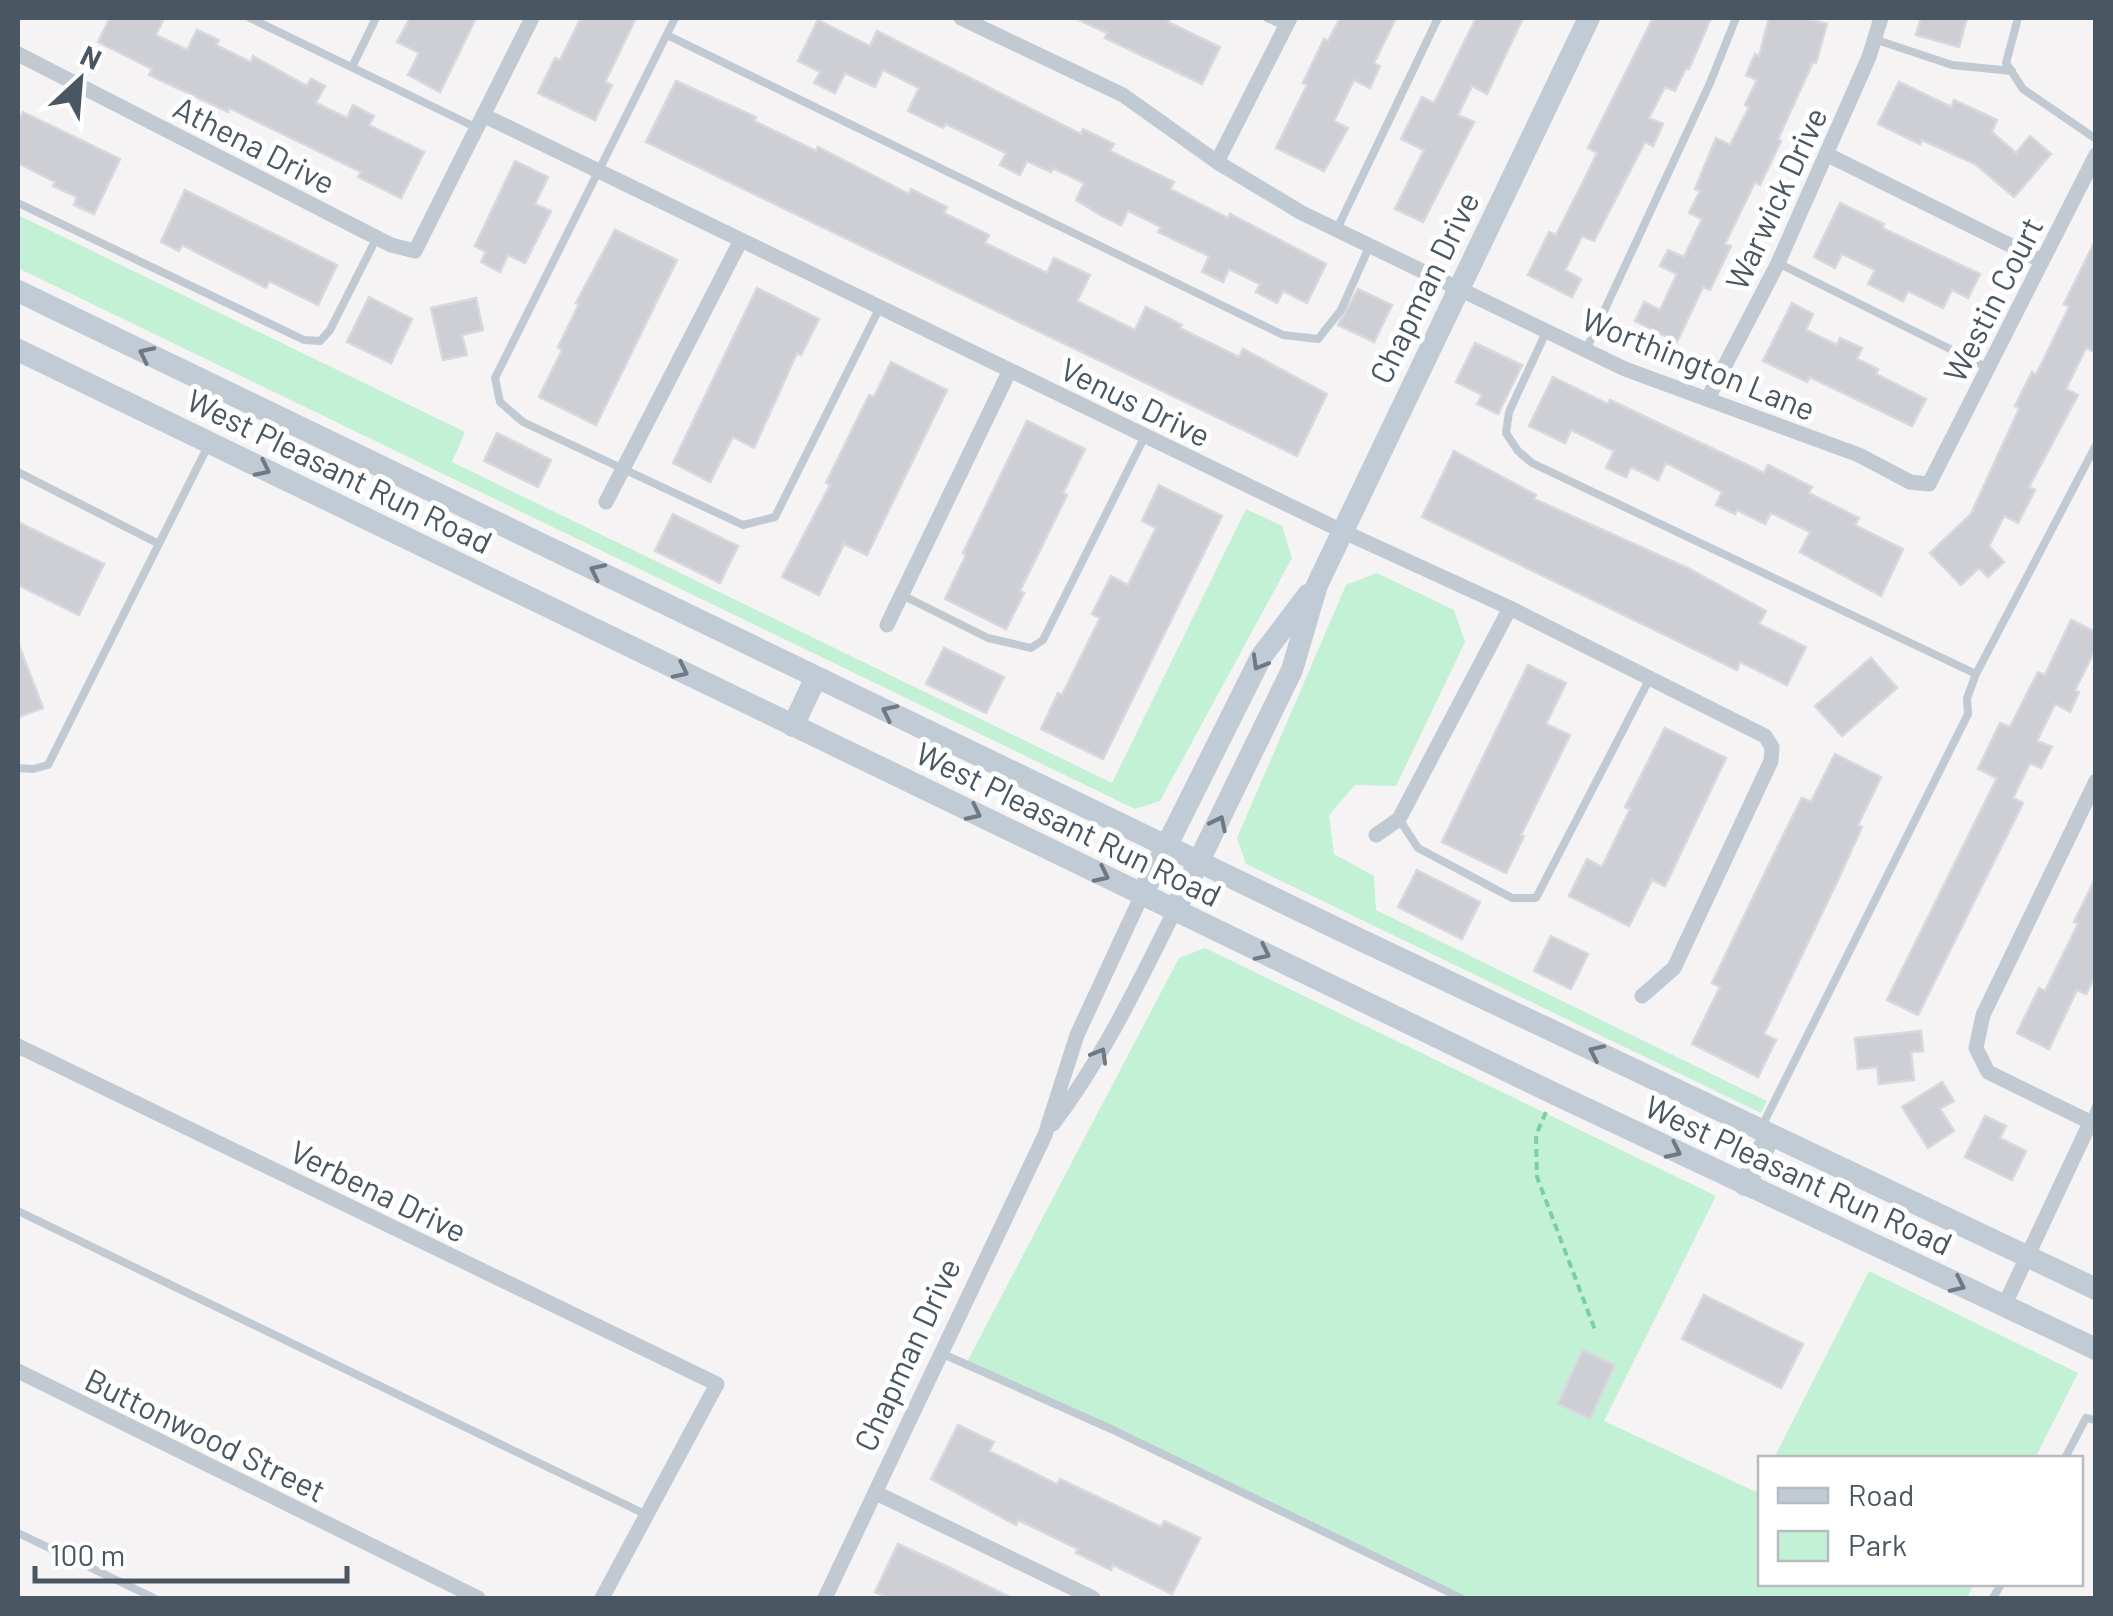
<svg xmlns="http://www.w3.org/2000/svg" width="2113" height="1616" viewBox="0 0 2113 1616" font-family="Barlow,sans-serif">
	<rect width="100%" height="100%" fill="#f5f3f3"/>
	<path fill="#c3f1d5" d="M18,215L465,432L452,462L1112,783L1246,509L1282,526L1292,558L1160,801L1135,809L18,268Z
		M1377,573L1454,610L1465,642L1396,786L1355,785L1329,815L1334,854L1374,876L1376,910L1767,1101L1761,1113L1246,864L1237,838L1346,585Z
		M1205,948L1716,1196L1604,1421L1756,1492L1760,1484V1584H1974L1967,1598H1454L967,1362L1179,958Z
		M1869,1271L2078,1373L2035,1458H1774Z"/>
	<path fill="#cdcfd5" stroke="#d7d9de" stroke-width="2.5" d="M110,18H164L156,35L187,50L197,30L219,40L216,45L251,62L253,56L307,86L311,79L325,86L316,103L347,118L353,105L374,116L369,125L424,152L401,198L358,177L361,172L229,108L228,112L149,75L152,69L98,42Z
		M410,18H476L440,92L408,75L419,53L397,42Z
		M581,18H636L605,82L612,85L595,120L538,93L555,58L560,60Z
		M1075,18H1171L1168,22L1220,47L1202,84L1105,38L1107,33Z
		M1340,18H1396L1374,63L1380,66L1370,88L1354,80L1334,121L1348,128L1324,171L1276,148L1307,85L1303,83L1324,39L1328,41Z
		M1476,18H1523L1487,94L1472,86L1458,115L1474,122L1423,222L1395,209L1424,150L1401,139L1422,97L1434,103Z
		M1653,18H1711L1689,69L1686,68L1675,91L1665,87L1649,118L1663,124L1653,146L1645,142L1594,241L1582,236L1565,270L1581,279L1572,297L1528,275L1549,232L1556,235L1586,176L1597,153L1588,148Z
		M1769,18H1804L1827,24L1816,63L1813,62L1778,139L1781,141L1760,185L1755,182L1725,244L1731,246L1710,290L1703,287L1677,342L1635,321L1644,302L1660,310L1677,274L1660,266L1668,250L1684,257L1702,219L1689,213L1700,191L1695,189L1716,138L1730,145L1749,107L1745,105L1757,80L1746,75L1755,54L1759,56Z
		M1921,18H1967L1959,47L1916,35Z
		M818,20L870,46L877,31L1081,134L1083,129L1114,144L1110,151L1174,182L1170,189L1228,218L1230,214L1326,264L1307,303L1283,291L1277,303L1256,292L1260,284L1229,269L1223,282L1202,272L1209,256L1158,232L1161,227L1128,211L1121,225L1102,216L1076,200L1084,183L1053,168L1051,172L1027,161L1020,175L1000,165L1006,153L946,124L943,128L908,111L919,88L883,70L875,87L845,73L835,93L814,83L820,72L798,61Z
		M676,81L756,117L754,121L816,151L818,147L909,194L911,189L947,207L944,213L989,235L985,243L1047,273L1054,258L1090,275L1077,301L1135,330L1146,307L1182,325L1180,328L1239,357L1243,349L1327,394L1297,456L646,142Z
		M1899,82L1951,107L1954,100L1997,120L1992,132L2016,153L2030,136L2051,154L2014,197L1975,164L1922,140L1920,144L1878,124Z
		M23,112L120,159L94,214L74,205L77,197L53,186L55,182L18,163V122Z
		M515,161L548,177L535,204L551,211L525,263L508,255L500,272L481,262L486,252L475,246Z
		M185,190L337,265L318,305L269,281L266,288L182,245L179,251L161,242Z
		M1840,203L1884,224L1882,228L1980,274L1968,298L1952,290L1943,308L1908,291L1903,301L1868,284L1875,270L1842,254L1835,268L1814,257Z
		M615,230L677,260L596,425L539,397L562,350L558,347L579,304L576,303Z
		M2096,239V353L2086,348L2066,389L2078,395L2029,487L2035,490L2018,523L2004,516L1989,546L2004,562L1988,577L1979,568L1961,585L1930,553L1971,514L2019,409L2015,406L2032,372L2036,375L2069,307L2064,304Z
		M757,288L819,319L801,355L797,353L754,448L733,437L710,482L673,463Z
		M1358,289L1392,305L1374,342L1338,325Z
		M369,297L412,319L391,363L347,342Z
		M476,298L483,330L462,335L467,355L443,360L431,308Z
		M1792,303L1813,314L1806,330L1837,345L1840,338L1862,348L1857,359L1878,369L1876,374L1926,399L1912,426L1810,377L1807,382L1763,361Z
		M1475,343L1522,365L1498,414L1477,404L1482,395L1456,382Z
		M891,362L947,390L867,555L844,544L819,595L782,577L830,485L826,483L869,395L874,397Z
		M1553,377L1608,404L1610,400L1764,473L1768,465L1812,487L1809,493L1859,518L1855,525L1903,549L1881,596L1800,552L1810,532L1771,513L1765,524L1737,510L1735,514L1716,505L1722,492L1666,463L1658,480L1631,467L1626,477L1606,468L1614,451L1571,430L1565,443L1529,426Z
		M1027,421L1085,449L1063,493L1067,495L1020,591L1024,593L1006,629L945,599L966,555L963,553Z
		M497,433L551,460L538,487L484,461Z
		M1454,451L1536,495L1534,499L1688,568L1766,611L1759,624L1806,647L1787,685L1740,662L1737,670L1422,517Z
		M1159,485L1222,516L1103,759L1041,729L1058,693L1062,695L1100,618L1092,614L1111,576L1128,585L1156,528L1142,521Z
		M673,514L738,546L720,583L655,551Z
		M18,522L104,564L79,615L18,585Z
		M2071,620L2096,632V648L2075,690L2079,692L2070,712L2055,704L2037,741L2052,747L2041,768L2030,763L2013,798L2023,803L1918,1015L1887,1000L1997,778L1978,769L2000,723L2010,727L2038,672L2045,675Z
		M18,643L43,708L18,717Z
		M944,648L1004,677L986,713L926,684Z
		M1871,658L1897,688L1842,736L1815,706Z
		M1528,665L1566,683L1546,724L1570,735L1521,835L1524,836L1506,873L1442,842Z
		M1665,728L1726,758L1665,886L1652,880L1629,926L1569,896L1587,859L1602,867L1630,809L1625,807Z
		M1835,754L1881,777L1858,825L1862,827L1838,880L1764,1034L1776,1040L1758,1077L1692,1044L1720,987L1712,983L1776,850L1802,798L1811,802Z
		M1417,870L1480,902L1462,939L1398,907Z
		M2096,877V974L2086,994L2077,990L2049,1049L2017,1033L2039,988L2045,991L2078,924L2074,922Z
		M1551,936L1588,954L1571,989L1534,971Z
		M1921,1031L1923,1051L1911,1052L1914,1080L1879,1084L1877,1067L1858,1069L1855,1038Z
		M1942,1082L1954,1101L1940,1109L1954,1131L1928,1148L1902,1107Z
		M1985,1116L2006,1126L2000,1138L2026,1151L2012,1180L1965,1157Z
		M1704,1295L1803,1344L1781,1388L1682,1339Z
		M1582,1350L1615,1365L1590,1419L1558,1404Z
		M958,1425L994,1442L989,1451L1057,1484L1060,1479L1161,1527L1164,1521L1200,1538L1172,1594L1113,1565L1111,1570L1076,1553L1078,1549L1018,1520L1016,1525L931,1479Z
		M898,1544L948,1567L1012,1598H889L875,1592Z"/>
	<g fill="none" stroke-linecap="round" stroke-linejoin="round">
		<path stroke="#7ad0a6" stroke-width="4" stroke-dasharray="8 5" stroke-linecap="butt" d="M1546,1112L1536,1135L1537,1177L1595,1330"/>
		<path stroke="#c1cad2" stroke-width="8" d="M250,18L475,127
			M675,18L495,378L500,402L523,422L743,525L775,517L880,307
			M1267,18L1285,26
			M2018,18L2006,63L2023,89L2096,139
			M667,35L1283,335L1318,339L1341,310L1370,245
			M1874,39L1952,65L2012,71
			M352,67L376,18
			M18,203L304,340L320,341L330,330L376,239
			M1337,229L1438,18
			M1778,263L1988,368
			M1547,330L1509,412L1506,433L1518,451L1532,463L1976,674
			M1586,350L1710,83L1736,18
			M18,472L159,544
			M902,595L988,638L1031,648L1043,640L1145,436
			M18,768L33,769L48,765L209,444
			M1399,819L1418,848L1512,898H1536L1650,678
			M2090,1123L2096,1106
			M1762,1126L1968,714L1967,698L1976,674L2096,445
			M18,1211L647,1515
			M943,1354L1111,1429L1461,1598
			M2065,1458L2086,1418L2096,1420
			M18,1533L154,1598
			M1993,1598L2001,1584"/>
		<path stroke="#c1cad2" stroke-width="15" d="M961,18L1123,95L1217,162L1302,213L1625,369L1859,455L1910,482L1929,484L2096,155
			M18,54L391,245L415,251L532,18
			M483,115L1342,531L1510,608L1765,736L1772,747L1771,761L1674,968L1642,996
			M1826,154L2042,261
			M1217,162L1290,18
			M1708,398L1778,263L1869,57L1881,18
			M606,502L741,240
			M887,625L1010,370
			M2096,781L1983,1015L1976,1048L1988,1072L2096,1125
			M1376,835L1399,819L1510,608
			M18,1046L717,1384L602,1598
			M1053,1124C1103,1058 1138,984 1175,910
			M2004,1306L2090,1123
			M18,1371L478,1598
			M876,1493L1093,1598
			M825,1598L1045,1135L1077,1035L1142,895"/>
		<path stroke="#c1cbd6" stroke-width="22" d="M18,291L1340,930L2096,1289
			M18,350L1555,1094L2096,1349
			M793,726L816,677
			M1142,895L1261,657L1308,595
			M1175,910L1292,670L1317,585L1589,18
			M1745,1185L1770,1135"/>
	</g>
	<defs><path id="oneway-chevron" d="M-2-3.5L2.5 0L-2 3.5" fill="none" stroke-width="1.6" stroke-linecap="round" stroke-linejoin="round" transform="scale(2.5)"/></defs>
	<g stroke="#6e7984">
		<use href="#oneway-chevron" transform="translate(146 354) rotate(-154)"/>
		<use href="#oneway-chevron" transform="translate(263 469) rotate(26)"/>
		<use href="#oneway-chevron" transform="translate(597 571) rotate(-154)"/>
		<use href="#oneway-chevron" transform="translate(1259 663) rotate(120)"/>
		<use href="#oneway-chevron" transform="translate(681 671) rotate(26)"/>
		<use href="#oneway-chevron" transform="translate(889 712) rotate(-154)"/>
		<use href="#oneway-chevron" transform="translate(974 813) rotate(26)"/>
		<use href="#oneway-chevron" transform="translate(1219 823) rotate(-64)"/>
		<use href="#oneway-chevron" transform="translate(1102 875) rotate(26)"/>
		<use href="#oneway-chevron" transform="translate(1263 953) rotate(26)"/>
		<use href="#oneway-chevron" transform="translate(1596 1052) rotate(-155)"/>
		<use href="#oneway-chevron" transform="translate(1674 1151) rotate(26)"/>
		<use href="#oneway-chevron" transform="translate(1958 1285) rotate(25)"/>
	</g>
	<use stroke="#6e7983" href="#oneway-chevron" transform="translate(1100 1055) rotate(-60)"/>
	<g text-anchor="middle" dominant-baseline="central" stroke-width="10" stroke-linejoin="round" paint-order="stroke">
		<g font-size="32" fill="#4a5661" stroke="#fff">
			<text transform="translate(255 144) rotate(27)">Athena Drive</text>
			<text transform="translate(1775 198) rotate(-65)">Warwick Drive</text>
			<text transform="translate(1423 287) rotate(-64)">Chapman Drive</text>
			<text transform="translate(1992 299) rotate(-63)">Westin Court</text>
			<text transform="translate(1699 363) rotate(22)">Worthington Lane</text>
			<text transform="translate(1136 401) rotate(26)">Venus Drive</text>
			<text transform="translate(340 470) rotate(26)">West Pleasant Run Road</text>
			<text transform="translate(1069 823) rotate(26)">West Pleasant Run Road</text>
			<text transform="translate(1799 1174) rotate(25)">West Pleasant Run Road</text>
			<text transform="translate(379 1190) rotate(26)">Verbena Drive</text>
			<text transform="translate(906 1354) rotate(-65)">Chapman Drive</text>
			<text transform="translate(206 1434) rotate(26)">Buttonwood Street</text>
		</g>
	</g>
	<rect width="2113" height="1616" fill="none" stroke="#4a5661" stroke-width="40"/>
	<rect x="1758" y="1456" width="325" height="130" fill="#ffffff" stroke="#b7bbc0" stroke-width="2.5"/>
	<rect x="1778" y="1488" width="50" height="15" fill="#c1cbd6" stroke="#b7bbc0" stroke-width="2.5"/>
	<text x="1848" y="1506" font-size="30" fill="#4a5661">Road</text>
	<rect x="1778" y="1531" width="50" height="30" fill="#c3f1d5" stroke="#b7bbc0" stroke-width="2.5"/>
	<text x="1848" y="1556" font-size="30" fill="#4a5661">Park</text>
	<g transform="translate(80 80) rotate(26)" stroke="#ffffff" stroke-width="8" paint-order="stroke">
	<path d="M0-8L18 38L0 25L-18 38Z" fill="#4a5661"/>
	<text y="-15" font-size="28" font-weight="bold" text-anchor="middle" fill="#4a5661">N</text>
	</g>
	<path d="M35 1566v15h312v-15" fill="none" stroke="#4a5661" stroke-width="5"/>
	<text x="50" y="1566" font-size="30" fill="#4a5661" stroke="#ffffff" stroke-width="8" paint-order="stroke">100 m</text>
</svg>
